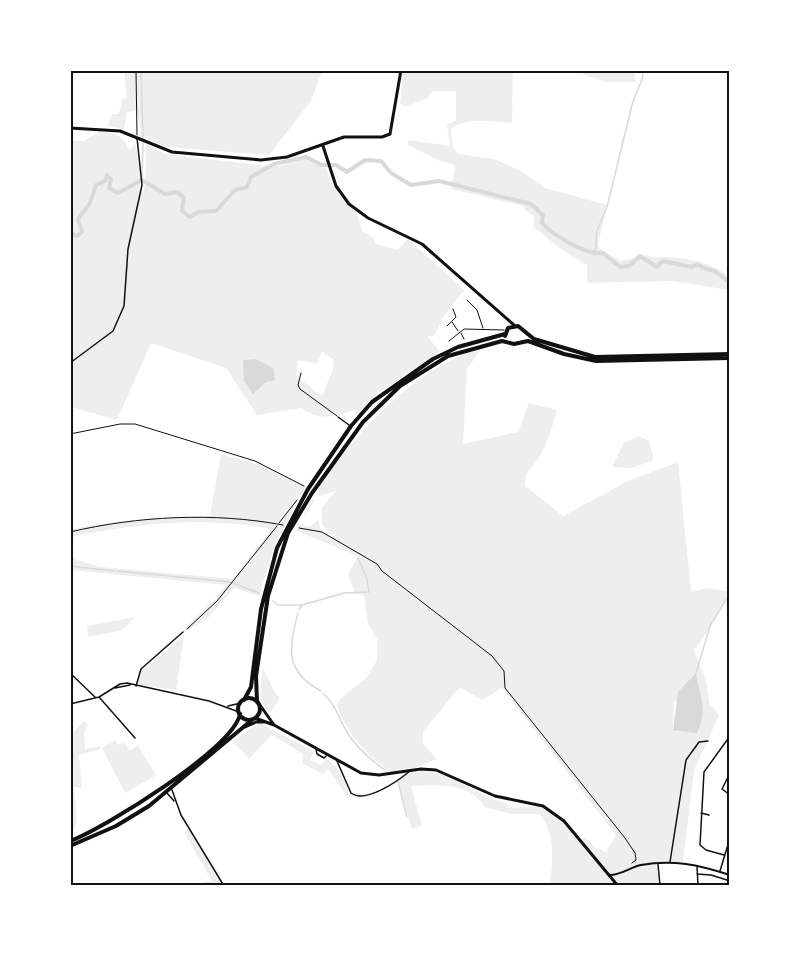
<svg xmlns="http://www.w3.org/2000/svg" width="800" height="956" viewBox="0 0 800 956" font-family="'Titillium Web',sans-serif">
	<rect width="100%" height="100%" fill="#fff"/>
	<path fill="#eee" fill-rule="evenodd" d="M124,71H322L311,101L269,155L166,147L148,139L147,134L146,140L139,136L141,130L137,111L127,112L124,129L108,126L112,114H119L122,100L127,98Z
		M403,71H513L512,123C494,122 465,116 451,129L453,147L458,154L494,159L521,171L545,188L607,205L598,244L599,248L620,261L647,255C654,259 658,257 666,257C689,258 710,263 729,276V290L673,281L587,283V265L562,250L534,227V217L524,209V206L451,189L455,165L440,161L408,145V140L450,146L447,125L456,120V91H432L427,98L406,107L400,104Z
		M579,71H634L636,82H606L580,73Z
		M99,132C114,133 125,135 129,151L135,144L140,169V191L143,192C147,184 145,155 146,144L164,154L258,165L280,166L305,159L326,169L338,193L356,212L363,232L373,237L376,244L398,250L408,239L464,290L444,316L434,336H427L440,352L375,395L357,415L355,410C332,416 322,422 301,408L257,415L226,368L151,343L117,420L71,407L70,140L84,141ZM322,352L333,359L334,367L322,396L296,376L298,360L317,364Z
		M481,349L467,369L463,444L518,432L529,403L557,410C550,435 544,456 526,474L525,486L563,516L628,481L678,462L691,592L707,588L727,591C728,603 704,637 696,648H693L706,680L710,708L711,705L719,715L694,770L683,862H656L659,885H549C554,862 555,834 540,814H511L485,807C469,781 437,785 411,786L422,826L412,829L397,780C437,754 469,795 506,803L509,808L543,806L556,813L582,840L585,837L595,847L606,852L616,835L502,688L482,700L461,688L457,690L423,732V744L437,759L412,769L391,773C368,756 345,733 337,705L339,700L367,677L377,660V639L368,624L364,595L355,593L348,574L358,556L297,531L311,499L315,500L303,518L301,524L309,527L318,520L321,531L332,537L338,533L331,535L322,524V507L336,491L319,496L316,493C350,438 416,365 481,349ZM696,674L699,690L673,730L674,704Z
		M639,436L649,441L653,456L652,461L631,468L612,467L624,443Z
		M221,454L263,466L306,487L276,542L259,596L234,588L207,619L184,632L185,627L215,600L226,585L71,570V558L101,567L233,579L272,529C205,516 137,523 71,537V529C117,520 163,517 210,516Z
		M134,617L123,630L88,637L87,626Z
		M184,635L176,690L139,685L137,680L142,671Z
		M263,668L274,691L280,698L270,713C256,703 261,682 263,668Z
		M84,721L88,725L84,733L85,749L100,746L101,749L79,755L82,788L74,787L77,821L75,828H71V745L74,732Z
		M259,723L314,751L310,760L321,765L326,758C338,766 349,784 348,798L328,769L323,774L302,763L303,754L272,735L249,759L232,741Z
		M115,740L118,745L124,742L130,751L138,745L156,775L125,793L102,748Z
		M190,831L221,885H190L212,881L184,832Z"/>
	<path fill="#d9d9d9" d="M256,359L273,368L275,380L266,382L253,394L244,381L243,360Z
		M696,673C700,696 708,711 697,733L673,730L678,692Z"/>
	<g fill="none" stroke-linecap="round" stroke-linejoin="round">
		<path stroke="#d9d9d9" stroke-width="1.5" d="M141,70L143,138
			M142,178L143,143
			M595,255L597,231L607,207L633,101L643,77L642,70
			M70,566L114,571
			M117,571L230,582L259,593
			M273,601L278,605H302L299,610
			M302,605L344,593L369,592L367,579L358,558
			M298,613C288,648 285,672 321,691
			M696,673L710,626L729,595L730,566
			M323,693C336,705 339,719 348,734C358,749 371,760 386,771
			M398,782L407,817"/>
		<path stroke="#d9d9d9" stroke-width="4" d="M70,233L77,236L82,232L78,219L90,203L96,185L105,181L107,175L111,180L109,188L118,193L142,180L165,194L178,192L184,198L182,211L190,217L198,212L216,211L235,190L247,187L251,177L274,164L306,157L322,165H336L347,172L365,160L381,161L391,173L411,185L439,181L531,204L543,215L542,223C553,235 587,256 603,253L620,267L629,266L640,256L657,267L663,261L692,267L698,264L703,268L715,271L730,283"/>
		<path stroke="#111" stroke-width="1" d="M70,434L120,424H135L255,461L304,486
			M279,523L297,500
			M299,528L322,532L377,564L382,571L492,656L504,671L505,688L625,838L635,853L636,860L632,863
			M70,532C138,516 214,512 283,525
			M187,629L217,601L277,526"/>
		<path stroke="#111" stroke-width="1" d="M136,70L137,135
			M467,300L477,310L483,328
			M452,322L458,331
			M447,326L456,317L453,309
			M461,333L464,339
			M449,341L464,329L504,330
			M301,373L298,385L300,389L337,416"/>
		<path stroke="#111" stroke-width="1.5" d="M70,363L113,331L124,306L128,249L142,185L137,138
			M338,417L349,425
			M70,673L95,697
			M136,686L141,669L183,632
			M115,688L130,685
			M99,697L135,738
			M70,704L99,697L120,684L127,683L209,701L239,712
			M228,706L241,703
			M316,749L317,754L324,758L326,756
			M337,761L351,793C365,804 398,781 410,771
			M730,773L722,789L730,795
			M172,790L181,815L224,886
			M167,793L174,801
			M701,813L709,815
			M724,855L706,850L700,845L704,772L730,736
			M670,862L686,760L699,742L708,741
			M658,864L660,886
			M697,866L698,886
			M720,871L730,838
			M697,874L711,875L730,881"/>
		<path stroke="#111" stroke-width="2" d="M610,875C621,875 631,867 641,865C673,859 699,865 730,875"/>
		<path stroke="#111" stroke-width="3" d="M70,128L120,131L172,152L261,160L287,157L344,137H382L390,134L401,70
			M323,146L336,186L349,204L368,218L422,244L514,325
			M260,705L274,725
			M255,718L274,725L361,773L379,775L421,769L436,770L495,796L543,806L564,821L618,886
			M245,727L256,722H264"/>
		<path stroke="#111" stroke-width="4" d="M505,336L508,328L518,326L534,339L595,357L730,354
			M238 709a11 11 0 1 1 22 0a11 11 0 1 1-22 0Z
			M244,700L251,687L261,609L277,548L308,489L351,426L372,402L433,359L458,347L505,334
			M257,702L256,676L268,596L288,533L312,493L363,422L400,386L448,356L502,341L514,344L528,341L564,354L596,361L730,358
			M70,841C105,828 234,748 240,714
			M70,846L116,826L149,806L253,719"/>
	</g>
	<rect width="800" height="956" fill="none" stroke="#ffffff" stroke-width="144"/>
	<rect x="72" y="72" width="656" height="812" fill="none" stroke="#111" stroke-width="2"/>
</svg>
